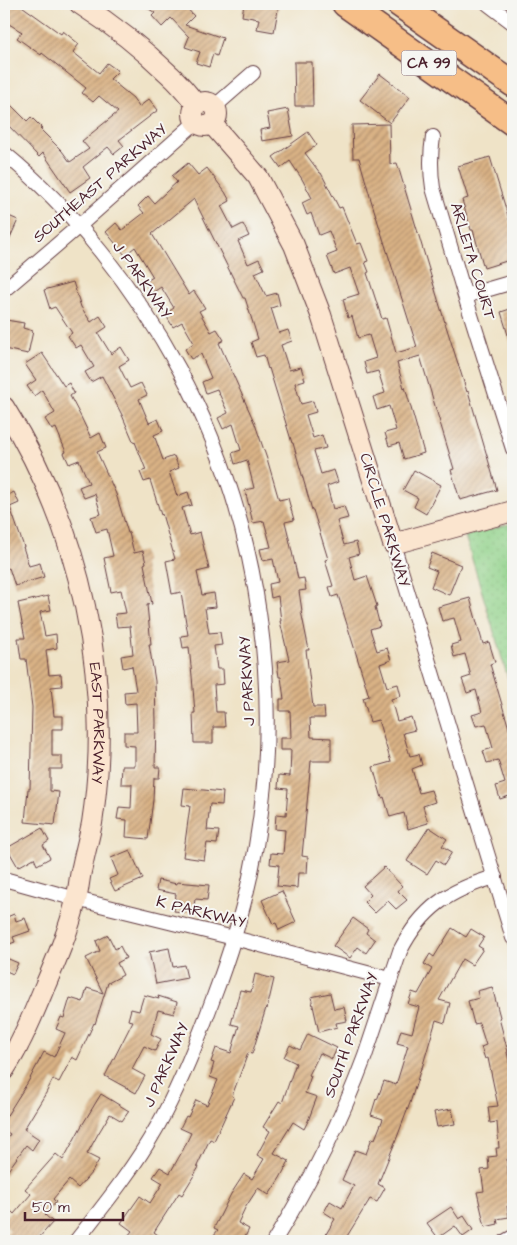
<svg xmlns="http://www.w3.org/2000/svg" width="517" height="1245" viewBox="0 0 517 1245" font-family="'Architects Daughter',sans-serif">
	<defs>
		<pattern id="park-dots" width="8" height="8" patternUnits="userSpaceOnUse" patternTransform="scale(1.25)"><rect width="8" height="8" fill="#90d289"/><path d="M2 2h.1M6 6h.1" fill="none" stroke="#7eb476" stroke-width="1.8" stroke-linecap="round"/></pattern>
		<pattern id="building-hatch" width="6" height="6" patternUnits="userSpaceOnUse" patternTransform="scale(1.25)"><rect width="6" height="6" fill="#d9b285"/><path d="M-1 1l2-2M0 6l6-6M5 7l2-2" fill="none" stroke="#b2906d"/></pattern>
	</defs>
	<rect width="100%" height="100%" fill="#f6f6f2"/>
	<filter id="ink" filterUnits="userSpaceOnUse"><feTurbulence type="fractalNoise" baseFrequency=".02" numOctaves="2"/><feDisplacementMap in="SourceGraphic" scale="10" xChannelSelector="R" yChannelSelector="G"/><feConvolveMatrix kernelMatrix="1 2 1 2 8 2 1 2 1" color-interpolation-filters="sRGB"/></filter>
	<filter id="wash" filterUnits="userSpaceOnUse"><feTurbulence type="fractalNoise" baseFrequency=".0096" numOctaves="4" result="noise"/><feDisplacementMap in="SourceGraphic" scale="20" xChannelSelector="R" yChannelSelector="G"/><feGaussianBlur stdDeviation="1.12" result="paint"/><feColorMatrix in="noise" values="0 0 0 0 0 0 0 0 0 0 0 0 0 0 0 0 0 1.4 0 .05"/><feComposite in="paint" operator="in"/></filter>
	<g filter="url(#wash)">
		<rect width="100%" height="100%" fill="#efe3c7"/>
		<path fill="url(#park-dots)" stroke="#6d785a" d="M513,523V695L465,536Z"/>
		<g id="blocks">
			<path fill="url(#building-hatch)" d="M4,4H19L61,34L63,31L79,44L73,52L99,73L107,63L118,71L110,79L133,98L139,107L149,99L158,110L119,140L124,146L114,154L108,147L83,167L90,178L70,192L43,153L39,157L4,121V98L27,121L31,117L42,128L40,129L62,151L70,162L89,149L82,141L118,112L99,96L93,102L82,93L86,88L42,53L41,55L17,38L22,32L4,21Z
				M142,4H183L194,16L185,25L223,38L217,56L213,54L209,67L196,63L200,52L185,47L189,37L171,18L162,27L152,16L155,13Z
				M244,4H279L274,32L257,29L259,19L242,16Z
				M294,62H312L313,106H295Z
				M380,74L410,97L390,123L360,100Z
				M288,109L293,136L262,141L260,130L270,128L267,113Z
				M389,124L390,164L397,163L446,326L467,392L468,391L497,490L460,500L451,470L454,469L420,356L397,363L404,388L405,387L424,453L404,459L399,443L389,446L385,433L396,430L389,406L377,410L373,397L385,393L378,371L367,374L364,362L376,358L369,335L358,338L352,316L348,318L343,299L359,294L350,268L334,274L327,256L337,252L329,231L319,235L311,213L307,215L302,203L312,198L302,179L290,161L281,168L273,157L308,132L317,145L305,153L320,173H321L339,208L342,207L357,244L361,243L368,261L365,262L369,272L367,273L382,319L386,318L396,353L417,347L371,200L359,158H353L352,125Z
				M490,157L513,232V259L484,268L473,230H471L462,200L468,198L458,166Z
				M188,163L198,175L207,168L225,192L230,201L221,206L233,229L243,224L249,236L238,241L248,264L259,259L264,269L255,273L266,296L277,293L280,305L271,308L279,333L288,330L292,341L281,345L289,370L301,367L305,380L295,383L301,404L313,401L316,412L306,415L313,438L322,435L326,448L314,451L321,474L334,470L338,482L327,486L333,509L344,506L348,518L337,521L344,545L356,542L359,554L349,557L355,580L367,576L377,606L375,607L380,626L370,629L377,651L387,648L391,660L380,664L387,687L398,684L401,696L391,699L397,721L411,717L415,730L403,733L410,756L419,754L422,765L412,769L419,793L431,790L435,802L423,806L428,823L408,829L404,813L390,817L384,797L382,798L373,767L391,762L378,720L370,722L363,698L369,696L338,595L332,597L329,587L333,586L325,560L328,559L313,510H312L293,443H292L269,368L268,369L264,355L256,357L251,342L258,339L245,298H243L194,199L152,234L189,295L194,291L205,308L199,311L211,332L217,329L224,340L219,343L255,424L268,462L279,500L288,498L294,520L285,522L288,534L298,579L304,578L306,590L299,591L302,611H301L309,650H306L313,707H324L325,718H310L311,737L331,738V761H311L302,856L308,857L307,873H298L297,888L277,886L279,865L270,864L271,853L283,854L285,830L275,829L276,814L286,815L288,789L278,788L279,775L290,776L291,750H280V738H291L290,711H280V699H284L281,677H279L277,662L289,660L280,621H281L278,596L271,598L269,584L278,582L273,559L263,561L260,549L271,547L264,521L253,523L245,490L254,488L247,460L235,464L232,453L241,450L233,424L223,429L218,418L228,413L217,389L206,393L202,382L211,378L201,354L191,359L185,349L194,343L182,322L173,327L165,314L174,308L161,287L152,293L145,282L153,277L135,247L125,255L106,232L116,223L122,230L144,213L138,206L148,196L154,203L177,182L172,176Z
				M4,214L18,220L4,251Z
				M73,282L81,307L91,322L100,316L107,327L98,333L111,354L121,347L129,360L119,366L130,388L141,383L147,395L139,399L149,423L158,419L163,431L154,435L163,460L174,456L179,468L169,472L177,496L188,492L192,505L182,508L190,535L200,532L209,569L197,572L202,595L214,593L216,607L205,608L209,633L220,632L222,645L214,646L217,669H223L224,684L214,685L216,712H224L225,727H213V743H194L193,713H195L192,676L189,647L183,648L181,636L188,635L181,592L172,594L166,561L175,559L162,514L161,515L150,480L144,482L140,472L146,470L135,442L134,443L122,415L102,376L91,382L85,372L94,367L81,345L76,348L68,336L72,333L55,307L50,309L44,290Z
				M513,308V345H511L501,312Z
				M6,320L24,323L23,328L33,331L28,354L4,349V330Z
				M42,353L64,386L69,383L74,393L70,396L81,417L91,438L100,433L106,448L97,452L116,494L128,533H129L134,553L143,551L146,563L144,564L152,604L147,605L151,644H149L155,681L156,722L155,767H160L159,778H154L153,800L148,839L126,837L127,820L117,819L119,807L131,808L132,784H121L122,766H135V746L124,745V732H137L136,703L125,704L124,692L136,691L132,666L123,668L121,656L133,654L130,626L117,627L115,614L126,613L121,590L111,592L104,558L113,556L107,529L96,532L91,517L101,514L95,494L84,498L79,487L89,483L79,460L69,464L64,453L66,452L56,428L52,430L45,419L55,413L42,390L34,396L27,386L36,380L25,364Z
				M414,470L441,485L426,514L414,507L418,498L403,490Z
				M14,492L19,503L10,507L24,547H23L29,566L40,563L44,577L15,586L9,568L4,570V494L5,493L6,496Z
				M432,553L461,565L449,595L431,587L437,571L427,567Z
				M48,596L51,610L40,612L45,636L56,634L57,648L46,650L49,675L61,674L62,686L51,687L54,716H63V729H52V756H62V769H50V791L59,792L55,825L25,822L28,789H30L32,707L26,659H21L18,638H25L18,603Z
				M470,598L483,644L489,642L495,662L490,664L513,742V803H510L509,796L500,799L496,786L505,783L498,760L487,763L483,751L493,748L486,724L476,726L472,715L482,712L476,690L467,693L462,679L471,676L465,654L454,657L451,645L461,642L454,618L442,621L438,607Z
				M184,788L223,792L222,805L210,804L207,830L219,831L217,844L207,843L204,860L183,857L190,806L182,805Z
				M429,827L447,839L442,846L452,852L444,865L436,860L427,874L407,861Z
				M42,828L49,841L43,845L50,858L37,865L34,858L18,867L7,848Z
				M130,850L143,879L115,891L109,879L118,875L111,858Z
				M384,867L402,886L398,891L407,900L396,909L388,901L375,913L364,902L371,895L363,886Z
				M158,880L177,884V882L209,885L207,900L195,899L193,913L174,911L176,894L156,890Z
				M282,891L296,922L279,930L276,923L273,924L262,900Z
				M4,914H6L7,917L14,914L16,921L25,918L30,931L13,937L15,942L4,946Z
				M353,918L368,929L366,933L375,940L366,953L358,947L350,958L333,946Z
				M452,928L466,937L471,929L484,937L478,946L483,949L472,965L462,959L439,1000L450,1003L445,1023L436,1020L422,1068H421L410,1103L396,1140L378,1184L385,1188L377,1202L370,1199L344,1241H322L335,1219L324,1212L330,1201L342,1208L354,1186L342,1180L355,1150L366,1154L372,1138L375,1139L383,1119L371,1115L376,1099L377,1100L384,1081L396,1085L408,1046L397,1043L401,1030L412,1033L419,1007L408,1004L412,992L418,994L432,969L424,964L430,954L434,957Z
				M108,935L115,949L120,946L126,958L117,963L123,975L108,983L95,1024L94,1023L77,1060L72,1057L59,1082L53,1079L46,1093L24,1129L39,1139L32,1150L26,1145L4,1176V1143L10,1134L4,1130V1120L28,1082L44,1052L54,1057L65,1033L56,1029L61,1017L64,1018L70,998L83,1002L87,988L103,993L86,958L100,951L96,941Z
				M169,948L173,967L184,965L187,978L156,984L149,952Z
				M4,957L18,963L13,974L4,970Z
				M255,974L274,979L267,1009L266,1008L252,1054L248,1053L232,1096L234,1097L214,1141L210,1139L197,1166L199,1167L182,1195L179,1193L154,1232L166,1241H124L132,1231L121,1223L140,1196L150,1203L163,1183L153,1177L160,1167L170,1173L183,1150L191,1133L180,1128L186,1116L188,1117L196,1100L207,1105L218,1080L210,1077L214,1063L211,1062L216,1048L231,1053L239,1026L231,1024L240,990L251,992Z
				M492,987L500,1017L499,1018L508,1052H507L513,1081V1158L507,1159L509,1185L513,1184V1205L507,1206L509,1217L497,1219L498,1224L485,1227L477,1192L484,1191L481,1170L489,1169L488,1157L497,1156L496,1148H499L497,1122L490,1123L488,1107L498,1106L488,1058L485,1059L481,1047L486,1045L479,1023L474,1024L468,1001L479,998L477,991Z
				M330,993L334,1009L344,1007L347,1021L336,1023L337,1027L319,1032L311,997Z
				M144,995L159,999L158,996L177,1002L174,1014L158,1010L151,1034L161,1039L155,1051L144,1046L132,1069L145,1076L136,1093L105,1076L133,1021L128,1020L131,1009L139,1011Z
				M308,1034L337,1048L332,1059L320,1053L309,1075L311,1076L305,1093L317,1097L308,1121L304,1129L293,1122L274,1153L289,1161L280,1178L269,1195L258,1188L245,1208L238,1223L249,1229L243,1241H209L218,1230L214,1228L231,1194L244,1174L252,1179L264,1159L257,1155L270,1131L263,1127L279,1101L282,1103L296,1063L284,1057L290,1045L300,1050Z
				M101,1094L129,1111L122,1121L110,1114L98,1134L87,1154L99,1160L92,1172L78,1188L69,1180L53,1199L56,1202L45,1215L53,1222L36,1241H4V1237L10,1230L4,1224V1219L11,1211L14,1214L31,1194L25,1189L56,1154L63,1160L81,1127Z
				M452,1109L455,1124L437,1127L434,1112Z
				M451,1207L459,1219L464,1216L473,1230L463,1237L455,1226L438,1238L427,1223Z"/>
		</g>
	</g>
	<g filter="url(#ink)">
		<use href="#blocks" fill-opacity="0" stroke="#633c42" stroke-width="1"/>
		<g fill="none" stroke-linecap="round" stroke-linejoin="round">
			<defs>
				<path id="street" d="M488,4L513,23
					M214,107L253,73
					M433,137C430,156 430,169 433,188L465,296L513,449
					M4,153C74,210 136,290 179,369C262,523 287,705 250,877C241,918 228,959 213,999C197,1043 180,1086 157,1127C134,1168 105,1204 76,1241
					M4,290L79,226L196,122
					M465,296L513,282
					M393,544L513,938
					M4,879L76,899L234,938L390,979
					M274,1241C310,1183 341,1121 365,1056C377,1021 388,986 400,951C422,908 449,890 495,877
					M506,1241L513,1237"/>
				<g id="secondary">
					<path d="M80,4C113,25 143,49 171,76C181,85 189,96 197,105"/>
					<circle cx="205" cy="114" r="12"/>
					<path d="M212,124L258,177L294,245L321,315L393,544L513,511"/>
					<path id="s1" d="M4,407C81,528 114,680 92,823C89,838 85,852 82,867C79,878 79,889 76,900C69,930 57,958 45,986C37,1005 29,1025 19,1044C15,1053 9,1062 4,1070"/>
				</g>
				<path id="highway" d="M345,4L513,123
					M399,4L513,84"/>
			</defs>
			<use href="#street" stroke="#633c42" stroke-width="16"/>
			<use href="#secondary" stroke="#633c42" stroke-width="22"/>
			<use href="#highway" stroke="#633c42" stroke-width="28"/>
			<use href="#street" stroke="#fff" stroke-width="14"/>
			<use href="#secondary" stroke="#fbe5cf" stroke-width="20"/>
			<use href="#highway" stroke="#f6be87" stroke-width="25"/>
		</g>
	</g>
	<g text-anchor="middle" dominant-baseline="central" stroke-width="4" stroke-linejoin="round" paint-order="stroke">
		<rect fill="#f6f6f2" stroke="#7e6067" stroke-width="1" x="401.5" y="50.5" width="55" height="25" rx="4"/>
		<g font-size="15" font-weight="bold" fill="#4a1f2b">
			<text x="429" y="63">CA 99</text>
		</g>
		<g font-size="16" fill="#4a1f2b" stroke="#f6f6f2">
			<text transform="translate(100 183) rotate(-41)">SOUTHEAST PARKWAY</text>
			<text transform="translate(473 261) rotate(73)">ARLETA COURT</text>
			<text transform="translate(142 280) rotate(55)">J PARKWAY</text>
			<text transform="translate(385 520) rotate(73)">CIRCLE PARKWAY</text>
			<text transform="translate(247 681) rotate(-93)">J PARKWAY</text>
			<text stroke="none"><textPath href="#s1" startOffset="334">EAST PARKWAY</textPath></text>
			<text transform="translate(201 912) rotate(14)">K PARKWAY</text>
			<text transform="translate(351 1035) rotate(-70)">SOUTH PARKWAY</text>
			<text transform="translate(166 1065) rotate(-66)">J PARKWAY</text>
		</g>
	</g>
	<rect width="517" height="1245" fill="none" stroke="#f6f6f2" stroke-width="20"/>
	<path d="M25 1212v8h98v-8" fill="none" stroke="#4a1f2b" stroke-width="2.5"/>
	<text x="32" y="1212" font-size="15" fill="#4a1f2b" stroke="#f6f6f2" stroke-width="4" paint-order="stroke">50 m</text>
</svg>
